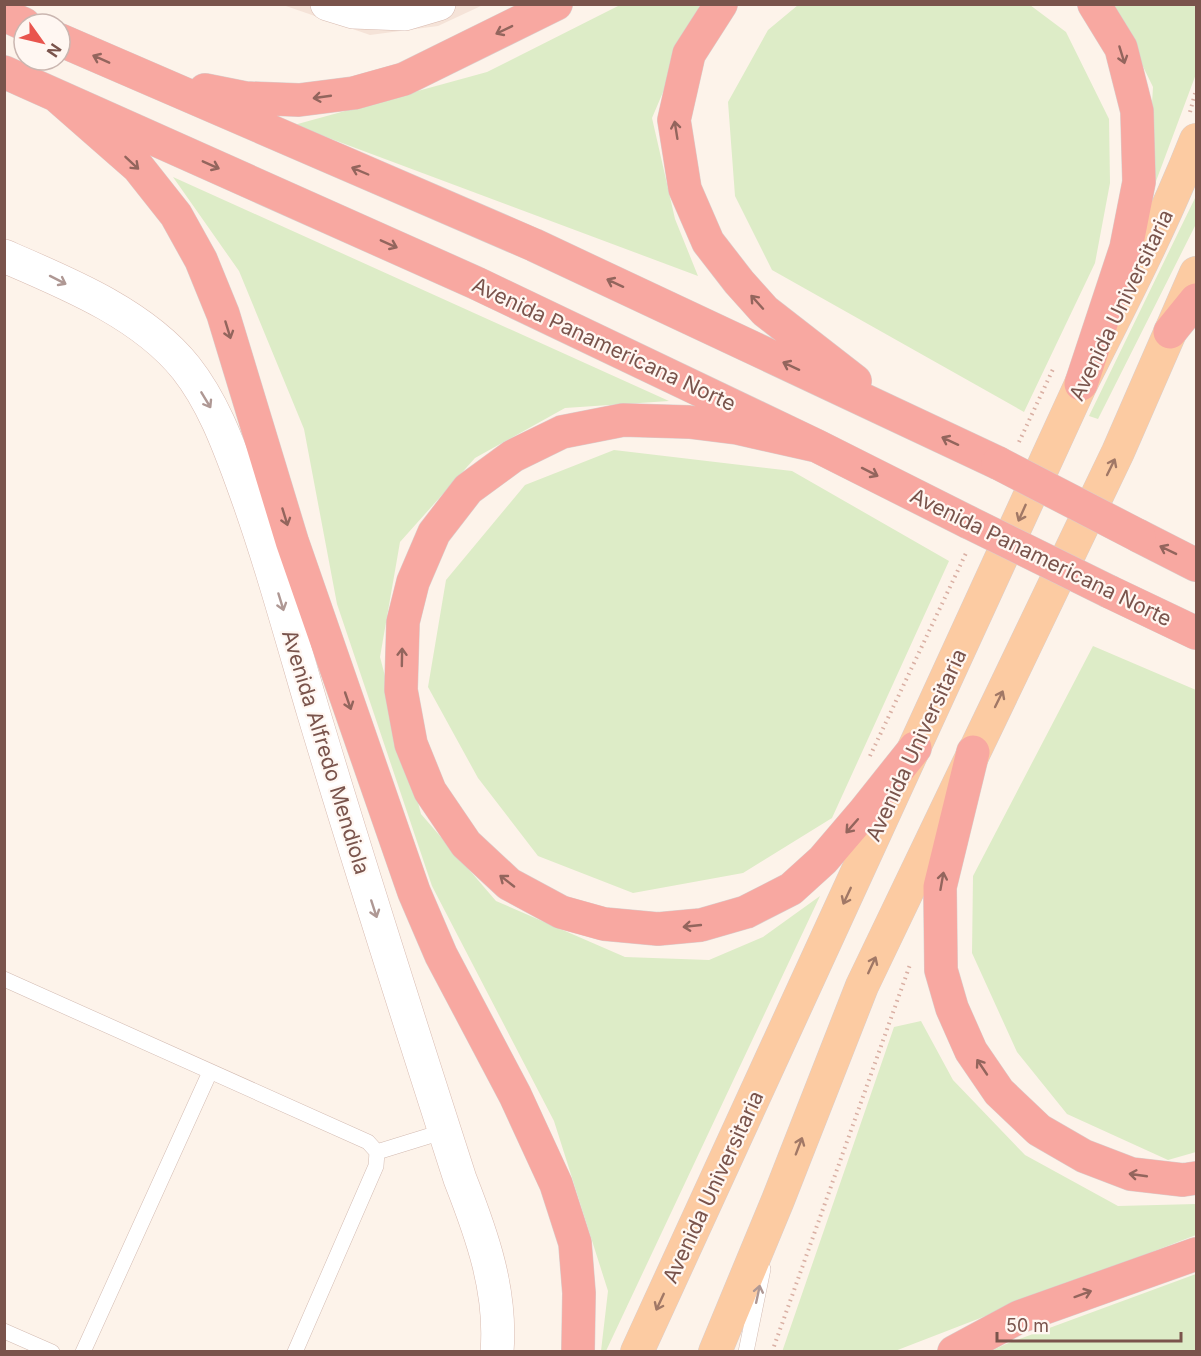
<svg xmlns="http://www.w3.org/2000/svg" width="1201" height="1356" viewBox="0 0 1201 1356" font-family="Inter,sans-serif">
	<rect width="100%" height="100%" fill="#fdf3ea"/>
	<path fill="#f5e3d8" d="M283,5H483L438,26L370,35Z"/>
	<path fill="#ddecc7" d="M620,5H700L652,118L675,219L698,276L294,125L487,72Z
		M798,5H1030L1066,32L1109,119L1110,183L1095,263L1024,412L772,270L735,196L728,102L768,30Z
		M1113,5H1196V74L1146,208L1153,87Z
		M173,177L669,401L565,408L475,458L400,542L380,657L421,814L496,901L625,957L709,960L763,937L820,896L606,1351H601L608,1291L554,1121L432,886L337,604L304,429L239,271Z
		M1196,196V224L1098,419L1089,416Z
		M614,450L792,471L949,561L832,818L743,873L633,893L538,856L478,778L428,687L446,580L525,485Z
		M1093,646L1196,690V1152L1168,1160L1067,1114L1017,1052L972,953L973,876Z
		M921,1021L953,1080L1025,1155L1118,1206L1196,1204V1235L895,1351L782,1352L894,1027Z
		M1196,1274V1351H991L1006,1344Z"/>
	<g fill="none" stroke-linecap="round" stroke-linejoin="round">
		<defs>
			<path id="service" d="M4,979L368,1142L377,1152L376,1166L295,1352
				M377,1152L445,1131
				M4,1331L52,1352
				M83,1352L210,1072
				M746,1352L763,1269"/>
			<path id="secondary" d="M327,4L353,12L405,14L439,4
				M4,256C67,283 143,314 186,368C212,401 227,441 241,479C269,555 290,633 313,711C360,868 410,1024 460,1179C482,1235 502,1291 497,1352"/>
			<path id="primary" d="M637,1352L1081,384C1122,303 1163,224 1196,140
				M715,1352L778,1200L862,986L1118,452L1196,273"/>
			<path id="motorway" d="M721,4L689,54L674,120L685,189L708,242L739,282L765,311L855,381
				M4,15L24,24
				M60,40L534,245L998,463
				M4,72L476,283L817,446L968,522
				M205,90L245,98L299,100L354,93L404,79L556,4
				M57,96L138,167L176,215L201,260L223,314L292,541L414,892L441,955L515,1095L556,1184L575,1243L579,1293L578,1352
				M1170,332L1196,300
				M1081,384L1126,248L1139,182L1137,111L1121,48L1094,4
				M817,446L737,428L689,422L623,420L562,432L513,456L468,489L434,533L413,582L403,622L401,690L411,744L430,791L466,844L509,884L561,912L604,924L658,929L701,925L746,912L791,889L823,860L864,812L915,748
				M1139,536L1196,565
				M1110,592L1196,633
				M973,752L940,887L941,970L952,1008L971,1051L999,1092L1039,1130L1084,1156L1131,1174L1183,1180L1196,1178
				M954,1352L1019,1317L1196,1254"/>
		</defs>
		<use href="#service" stroke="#d3bbb2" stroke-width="16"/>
		<use href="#secondary" stroke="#d8bbb1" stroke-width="34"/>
		<use href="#primary" stroke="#dacfcd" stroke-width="34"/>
		<use href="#motorway" stroke="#dacfcd" stroke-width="34"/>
		<path stroke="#d9afa3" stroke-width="4" stroke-dasharray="1.5 4.5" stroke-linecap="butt" d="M1190,112L1196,90
			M1019,442L1054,367
			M870,756L967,551
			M772,1352L911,962"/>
		<use href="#service" stroke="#fff" stroke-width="15"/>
		<use href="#secondary" stroke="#fff" stroke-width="33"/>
		<use href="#primary" stroke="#fccba2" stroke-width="33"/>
		<use href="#motorway" stroke="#f8a8a1" stroke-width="33"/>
		<defs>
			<path id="motorway-bridge" d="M998,463L1139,536
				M968,522L1110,592"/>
		</defs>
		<use href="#motorway-bridge" stroke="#dacfcd" stroke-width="34" stroke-linecap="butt"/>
		<use href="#motorway-bridge" stroke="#f8a8a1" stroke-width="33"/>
	</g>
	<defs><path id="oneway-shaft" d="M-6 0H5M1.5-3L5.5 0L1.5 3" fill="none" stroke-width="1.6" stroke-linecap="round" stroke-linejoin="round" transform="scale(1.5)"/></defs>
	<g stroke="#93655d">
		<use href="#oneway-shaft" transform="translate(504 30) rotate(154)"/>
		<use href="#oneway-shaft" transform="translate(1122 55) rotate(73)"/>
		<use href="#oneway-shaft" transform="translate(101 59) rotate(-156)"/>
		<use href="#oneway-shaft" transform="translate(322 97) rotate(172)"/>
		<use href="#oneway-shaft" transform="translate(676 130) rotate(-99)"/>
		<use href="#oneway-shaft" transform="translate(132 163) rotate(43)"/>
		<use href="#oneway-shaft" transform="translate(211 165) rotate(24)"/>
		<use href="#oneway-shaft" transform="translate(360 171) rotate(-157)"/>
		<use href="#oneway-shaft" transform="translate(389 244) rotate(24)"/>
		<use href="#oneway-shaft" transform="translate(615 283) rotate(-155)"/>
		<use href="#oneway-shaft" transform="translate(757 302) rotate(-132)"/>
		<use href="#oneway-shaft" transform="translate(228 330) rotate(73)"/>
		<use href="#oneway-shaft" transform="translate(791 366) rotate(-155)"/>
		<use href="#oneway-shaft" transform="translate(950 441) rotate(-155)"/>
		<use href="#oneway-shaft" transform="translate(870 472) rotate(27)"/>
		<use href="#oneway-shaft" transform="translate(285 517) rotate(73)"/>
		<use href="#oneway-shaft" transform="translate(1168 550) rotate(-154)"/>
		<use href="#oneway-shaft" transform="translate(402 657) rotate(-89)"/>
		<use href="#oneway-shaft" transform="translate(348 701) rotate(71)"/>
		<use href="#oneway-shaft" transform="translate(852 826) rotate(131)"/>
		<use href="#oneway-shaft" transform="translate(507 881) rotate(-142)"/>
		<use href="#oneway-shaft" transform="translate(942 881) rotate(-80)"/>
		<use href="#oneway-shaft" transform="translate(692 926) rotate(174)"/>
		<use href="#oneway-shaft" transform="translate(982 1067) rotate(-124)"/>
		<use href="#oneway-shaft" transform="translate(1138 1175) rotate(-172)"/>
		<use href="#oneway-shaft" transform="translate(1083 1294) rotate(-20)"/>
	</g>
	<g stroke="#af9894">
		<use href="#oneway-shaft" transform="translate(58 280) rotate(27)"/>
		<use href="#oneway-shaft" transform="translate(206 400) rotate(59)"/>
		<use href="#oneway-shaft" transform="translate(281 602) rotate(73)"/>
		<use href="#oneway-shaft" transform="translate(374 909) rotate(72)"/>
		<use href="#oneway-shaft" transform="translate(758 1294) rotate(-78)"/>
	</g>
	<g stroke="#a17866">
		<use href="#oneway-shaft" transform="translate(1111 467) rotate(-64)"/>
		<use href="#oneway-shaft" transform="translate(1022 513) rotate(114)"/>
		<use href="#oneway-shaft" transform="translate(999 699) rotate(-64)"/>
		<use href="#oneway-shaft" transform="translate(847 896) rotate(115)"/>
		<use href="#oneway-shaft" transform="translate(872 965) rotate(-65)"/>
		<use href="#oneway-shaft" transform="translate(799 1146) rotate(-69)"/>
		<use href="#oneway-shaft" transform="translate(660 1302) rotate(115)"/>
	</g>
	<g text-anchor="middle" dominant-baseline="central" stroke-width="4.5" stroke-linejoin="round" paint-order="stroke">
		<g font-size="21" fill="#7a544c" stroke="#fff7f2">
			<text transform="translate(1121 305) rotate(-64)">Avenida Universitaria</text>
			<text transform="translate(604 344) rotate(25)">Avenida Panamericana Norte</text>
			<text transform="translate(1041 557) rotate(26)">Avenida Panamericana Norte</text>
			<text transform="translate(916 745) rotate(-65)">Avenida Universitaria</text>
			<text transform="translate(326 752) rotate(73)">Avenida Alfredo Mendiola</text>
			<text transform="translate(713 1187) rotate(-65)">Avenida Universitaria</text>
		</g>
	</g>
	<rect width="1201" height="1356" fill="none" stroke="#7a544c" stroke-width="12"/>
	<g transform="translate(42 42) rotate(124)"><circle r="28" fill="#fff7f2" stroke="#cab6b0" stroke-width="1.5"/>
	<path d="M0-4.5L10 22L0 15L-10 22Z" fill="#e9554e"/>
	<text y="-9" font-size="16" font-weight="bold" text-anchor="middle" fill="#7a544c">N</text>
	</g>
	<path d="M997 1332v9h184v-9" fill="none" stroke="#7a544c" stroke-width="3"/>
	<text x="1006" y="1332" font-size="18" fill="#7a544c" stroke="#fff7f2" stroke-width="4.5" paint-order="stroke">50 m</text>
</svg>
